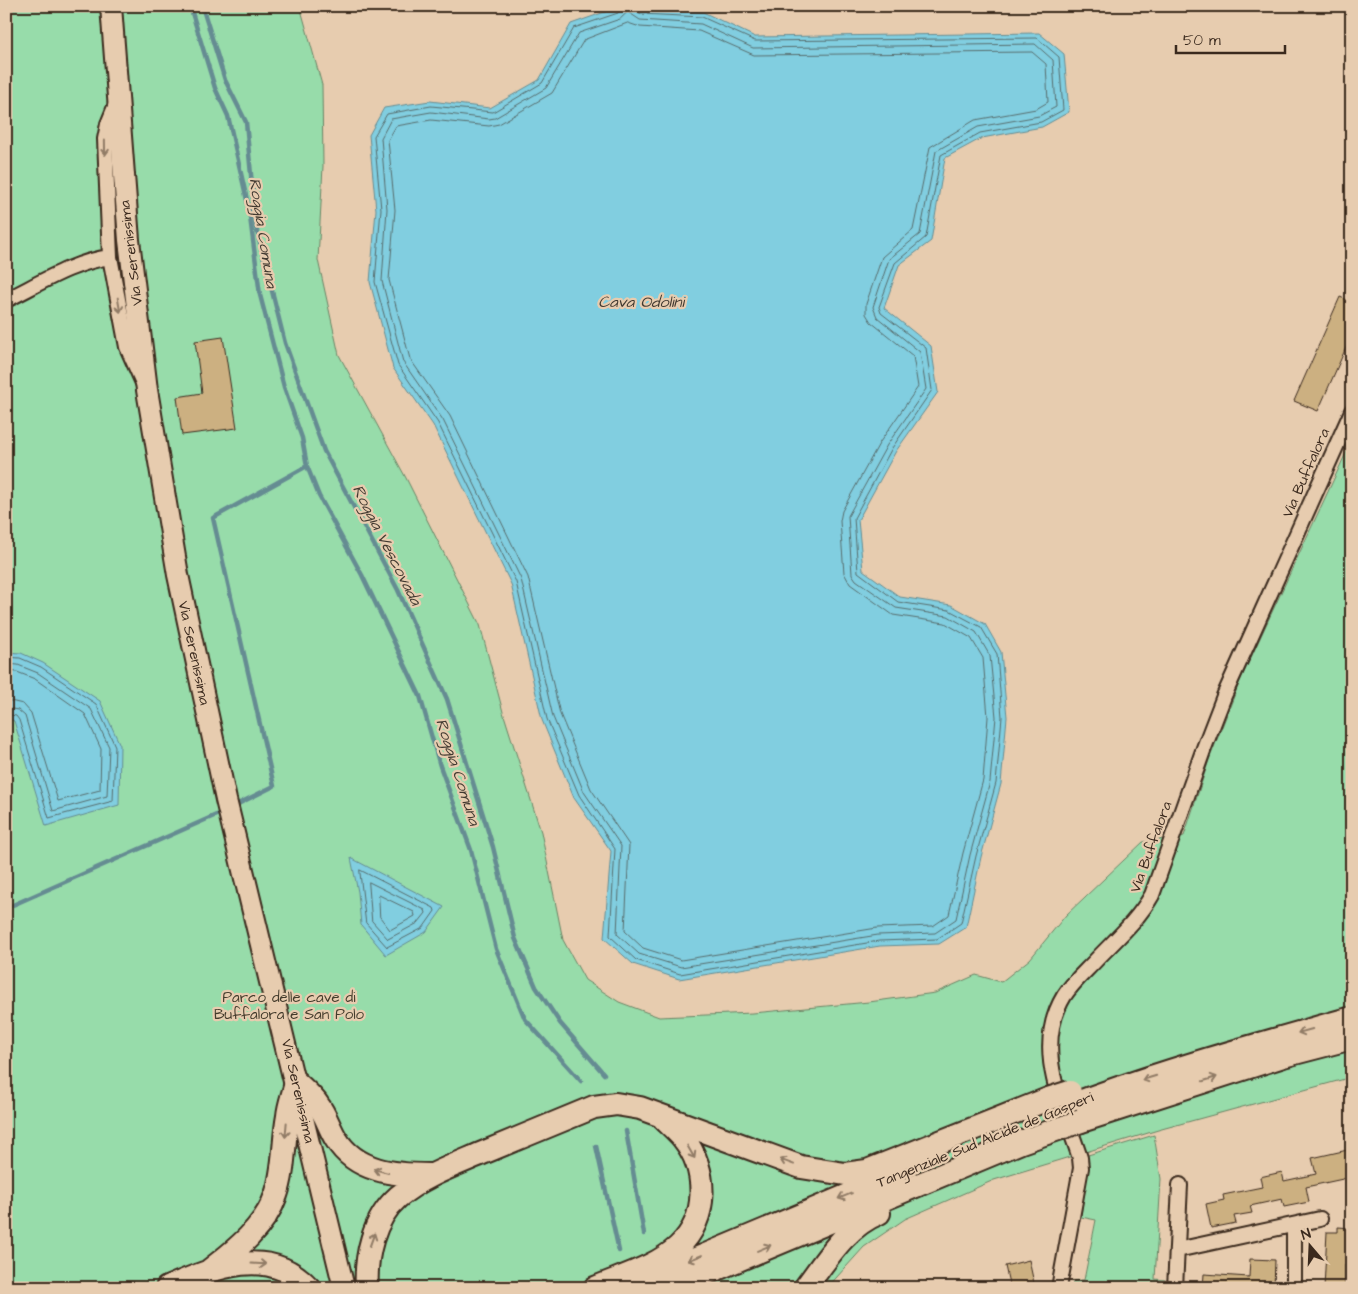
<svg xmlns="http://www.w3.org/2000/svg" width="1358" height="1294" viewBox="0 0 1358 1294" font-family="'Architects Daughter',sans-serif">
	<rect width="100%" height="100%" fill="#e7ccaf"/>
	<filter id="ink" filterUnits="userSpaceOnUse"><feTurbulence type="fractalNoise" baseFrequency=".02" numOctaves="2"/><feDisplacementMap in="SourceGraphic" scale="10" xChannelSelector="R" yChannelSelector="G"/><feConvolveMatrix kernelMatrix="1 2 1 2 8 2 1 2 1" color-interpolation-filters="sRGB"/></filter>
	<g filter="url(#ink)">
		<path fill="#97dcaa" stroke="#698364" d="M6,6H300L322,85L323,166L318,260L339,355L406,478L480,625L503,712L541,832L563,940L585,980L619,1002L659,1017L753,1013L869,1002L935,993L976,975L1001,982L1030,959L1066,915L1143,842L1184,836L1209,760L1240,681L1352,440V1077L1158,1130L994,1180L905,1219L864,1247L827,1288H6Z
			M1154,1135L1161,1179L1155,1279L1165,1280V1288H1072L1073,1281L1084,1280L1096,1220L1081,1217L1088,1155Z"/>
		<path fill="#81cee0" stroke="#658c92" d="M619,7L703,12L755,37L1039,33L1064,54L1069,112L1042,127L982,138L945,158L931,241L899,265L884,308L931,346L938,392L896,451L858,520L863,570L900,597L951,605L985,624L1001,652L1007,717L1001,784L981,857L966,927L939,944L880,946L679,979L633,964L604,938L611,851L574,798L542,720L511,584L433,425L393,368L370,282L376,210L369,135L384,108L430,101L490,108L539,80L571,24Z
			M6,652L21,653L43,663L100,701L120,745L119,805L46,826L14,721L6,718Z
			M351,858L444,907L426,932L386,955L361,925L358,892Z"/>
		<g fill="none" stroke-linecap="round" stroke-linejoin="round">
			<path stroke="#576c6c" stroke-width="1" d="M621,6L618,13L574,28L542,83L493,112L431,106L387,114L374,136L381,209L375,282L398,365L438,423L516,582L547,719L579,795L615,849L610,936L636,960L680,974L879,941L937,939L961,923L976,856L996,783L1002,717L997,654L981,627L949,610L898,602L858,572L854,518L892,448L932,390L926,348L881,313L879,307L895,263L926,237L941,155L980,133L1041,122L1063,110L1059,57L1037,38L755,41L702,17L641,14L637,11L636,6
				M628,12L640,20L701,24L753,48L1035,44L1053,60L1056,107L1039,116L978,127L936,151L920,234L889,259L873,307L877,317L920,352L926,389L887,445L848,516L852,574L856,580L896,608L948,616L976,632L990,656L996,717L990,782L970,855L956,919L935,933L878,935L681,967L639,954L617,934L621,846L584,792L553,717L521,579L443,420L403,362L382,281L387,209L381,138L391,119L431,112L489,119L495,118L546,88L579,33L620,19Z
				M628,23L640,27L699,31L754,55L1032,52L1046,64L1048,102L1036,109L975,120L930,147L913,230L882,257L866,304V314L871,322L913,356L918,387L880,442L842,511L840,521L844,573L850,584L893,615L945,623L971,638L983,658L988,717L983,780L963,853L949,915L933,926L877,928L681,960L643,948L625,931L629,845L591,789L560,714L528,577L450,416L410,359L389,280L395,210L388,140L396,126L431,120L489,126L499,124L552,93L584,40Z
				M6,657L20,658L41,667L96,704L115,746L113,801L49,818L19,720L16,716L6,714
				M6,664L18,665L38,673L91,709L109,747L107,796L53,811L25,716L18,710L6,708
				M6,671L17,672L35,679L85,714L101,749L100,790L58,801L31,713L23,704L6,700
				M360,870L434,908L435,911L423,928L387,947L366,923Z
				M369,882L425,910L426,913L418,923L388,939L372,921Z
				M379,895L414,912L415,916L390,930L380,917Z"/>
			<path stroke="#658c92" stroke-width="4.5" d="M190,6L215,88L228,116L249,209L260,295L284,387L302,438L307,466L319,496L362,575L420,696L440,766L471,850L496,949L525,1019L581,1081
				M202,6L225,80L246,122L256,227L285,343L324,451L398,590L447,699L493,847L515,938L536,987L560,1023L604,1074
				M232,807L274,786L213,518L307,466
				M6,908L223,812
				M626,1131L644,1234
				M596,1146L619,1251"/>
		</g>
		<path fill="#ccb081" stroke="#3b2a1e" d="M1340,297L1352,302V334L1318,411L1294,401Z
			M223,337L237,428L182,435L177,397L202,393L195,341Z
			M1352,1149V1177L1306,1187L1309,1202L1284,1207L1282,1199L1250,1206L1252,1213L1234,1216L1236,1223L1211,1228L1206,1204L1224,1200L1223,1195L1262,1187L1260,1177L1282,1172L1284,1181L1316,1174L1312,1158Z
			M1338,1227L1352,1228L1351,1265H1345V1288H1324L1327,1232H1338Z
			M1250,1259L1275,1260L1274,1288H1203L1204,1274L1249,1277Z
			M1029,1260L1035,1288H1010L1005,1266Z"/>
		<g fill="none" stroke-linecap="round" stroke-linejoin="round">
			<defs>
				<path id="minor" d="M117,102L108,124L105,139L110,257L127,347L143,383
					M6,300C39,284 73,262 110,257
					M1177,1250L1320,1219
					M1059,1288L1081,1168L1080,1158C1063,1105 1032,1049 1064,996C1073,982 1086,971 1097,959C1116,939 1138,920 1152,895L1204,748L1224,696L1352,411
					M1175,1288L1180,1185
					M1294,1288V1225"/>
				<path id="secondary" d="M111,6L129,240L147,390L178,575L226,800L344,1288"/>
				<path id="trunk" d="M296,1082C303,1089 312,1096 318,1105C326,1115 329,1128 336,1139C356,1172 395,1175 430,1175
					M1074,1104C1165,1070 1259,1044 1352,1018
					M1081,1121L1283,1056L1352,1038
					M210,1270C236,1250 265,1227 276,1195C285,1170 283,1142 288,1116C289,1104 294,1093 296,1082
					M167,1288C214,1268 269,1244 309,1288
					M367,1288C365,1257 373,1219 398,1197C423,1176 455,1165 485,1152C521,1137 557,1122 594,1107L616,1104L640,1108L801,1167L845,1174L867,1171L1048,1099
					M595,1288C623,1276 656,1267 678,1247C709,1219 708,1169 683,1138C677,1131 670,1125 664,1119
					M627,1288L894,1176
					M671,1288L1021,1142L1058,1129
					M805,1288C827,1259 845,1227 879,1213"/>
			</defs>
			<use href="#minor" stroke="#3b2a1e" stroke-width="18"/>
			<use href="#secondary" stroke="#3b2a1e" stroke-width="24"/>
			<use href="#trunk" stroke="#3b2a1e" stroke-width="26"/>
			<use href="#minor" stroke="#e7ccaf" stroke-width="14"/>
			<use href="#secondary" stroke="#e7ccaf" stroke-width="20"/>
			<use href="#trunk" stroke="#e7ccaf" stroke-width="22"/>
			<defs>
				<path id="trunk-bridge" d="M1048,1099L1070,1092
					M1058,1129L1081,1121"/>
			</defs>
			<use href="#trunk-bridge" stroke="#3b2a1e" stroke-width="26" stroke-linecap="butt"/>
			<use href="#trunk-bridge" stroke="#e7ccaf" stroke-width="22"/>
		</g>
		<defs><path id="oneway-shaft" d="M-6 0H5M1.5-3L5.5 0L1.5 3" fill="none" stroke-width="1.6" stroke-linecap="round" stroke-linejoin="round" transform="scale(1.25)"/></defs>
		<g stroke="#917b66">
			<use href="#oneway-shaft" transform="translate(105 148) rotate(89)"/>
			<use href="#oneway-shaft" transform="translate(119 305) rotate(80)"/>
			<use href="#oneway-shaft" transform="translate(1305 1031) rotate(165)"/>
			<use href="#oneway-shaft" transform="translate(1149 1078) rotate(163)"/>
			<use href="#oneway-shaft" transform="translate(1210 1079) rotate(-17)"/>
			<use href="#oneway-shaft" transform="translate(286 1130) rotate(95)"/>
			<use href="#oneway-shaft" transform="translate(691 1152) rotate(60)"/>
			<use href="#oneway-shaft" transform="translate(787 1162) rotate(-160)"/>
			<use href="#oneway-shaft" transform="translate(381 1171) rotate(-165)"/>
			<use href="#oneway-shaft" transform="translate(845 1196) rotate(158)"/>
			<use href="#oneway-shaft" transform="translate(372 1240) rotate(-70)"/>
			<use href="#oneway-shaft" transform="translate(764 1248) rotate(-23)"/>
			<use href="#oneway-shaft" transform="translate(695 1258) rotate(157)"/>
			<use href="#oneway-shaft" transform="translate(259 1264) rotate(3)"/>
		</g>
	</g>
	<g text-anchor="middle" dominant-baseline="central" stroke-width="4.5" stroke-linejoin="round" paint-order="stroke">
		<g font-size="15" fill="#3b2a1e" stroke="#e7ccaf">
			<text transform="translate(131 253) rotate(-97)">Via Serenissima</text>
			<text transform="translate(1306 473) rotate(-66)">Via Buffalora</text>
			<text transform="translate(194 653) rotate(78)">Via Serenissima</text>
			<text transform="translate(1151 847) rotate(-70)">Via Buffalora</text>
			<text transform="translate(298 1091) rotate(77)">Via Serenissima</text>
			<text transform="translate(985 1140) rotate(-22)">Tangenziale Sud Alcide de Gasperi</text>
		</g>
		<g font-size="15" fill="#443c2c" stroke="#e7ccaf">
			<text x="289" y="997">Parco delle cave di<tspan x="289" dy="17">Buffalora e San Polo</tspan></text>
		</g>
		<g font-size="16" font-style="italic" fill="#423a31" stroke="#e7ccaf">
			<text transform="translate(263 233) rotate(81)">Roggia Comuna</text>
			<text x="641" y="302">Cava Odolini</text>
			<text transform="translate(387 545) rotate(63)">Roggia Vescovada</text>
			<text transform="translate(458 772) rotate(72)">Roggia Comuna</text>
		</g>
	</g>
	<rect width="1358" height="1294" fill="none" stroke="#e7ccaf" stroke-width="25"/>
	<rect x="12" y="12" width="1333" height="1269" fill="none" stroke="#3b2a1e" stroke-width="2" filter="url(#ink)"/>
	<g transform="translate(1310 1246) rotate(341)" stroke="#e7ccaf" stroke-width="4" paint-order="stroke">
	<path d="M0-4L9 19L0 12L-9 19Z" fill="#3b2a1e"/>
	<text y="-8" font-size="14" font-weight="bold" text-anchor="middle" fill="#3b2a1e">N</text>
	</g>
	<path d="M1176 45v8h109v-8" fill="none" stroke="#3b2a1e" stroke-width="2.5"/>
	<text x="1183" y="45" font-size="15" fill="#3b2a1e" stroke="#e7ccaf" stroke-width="4" paint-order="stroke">50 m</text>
</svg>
